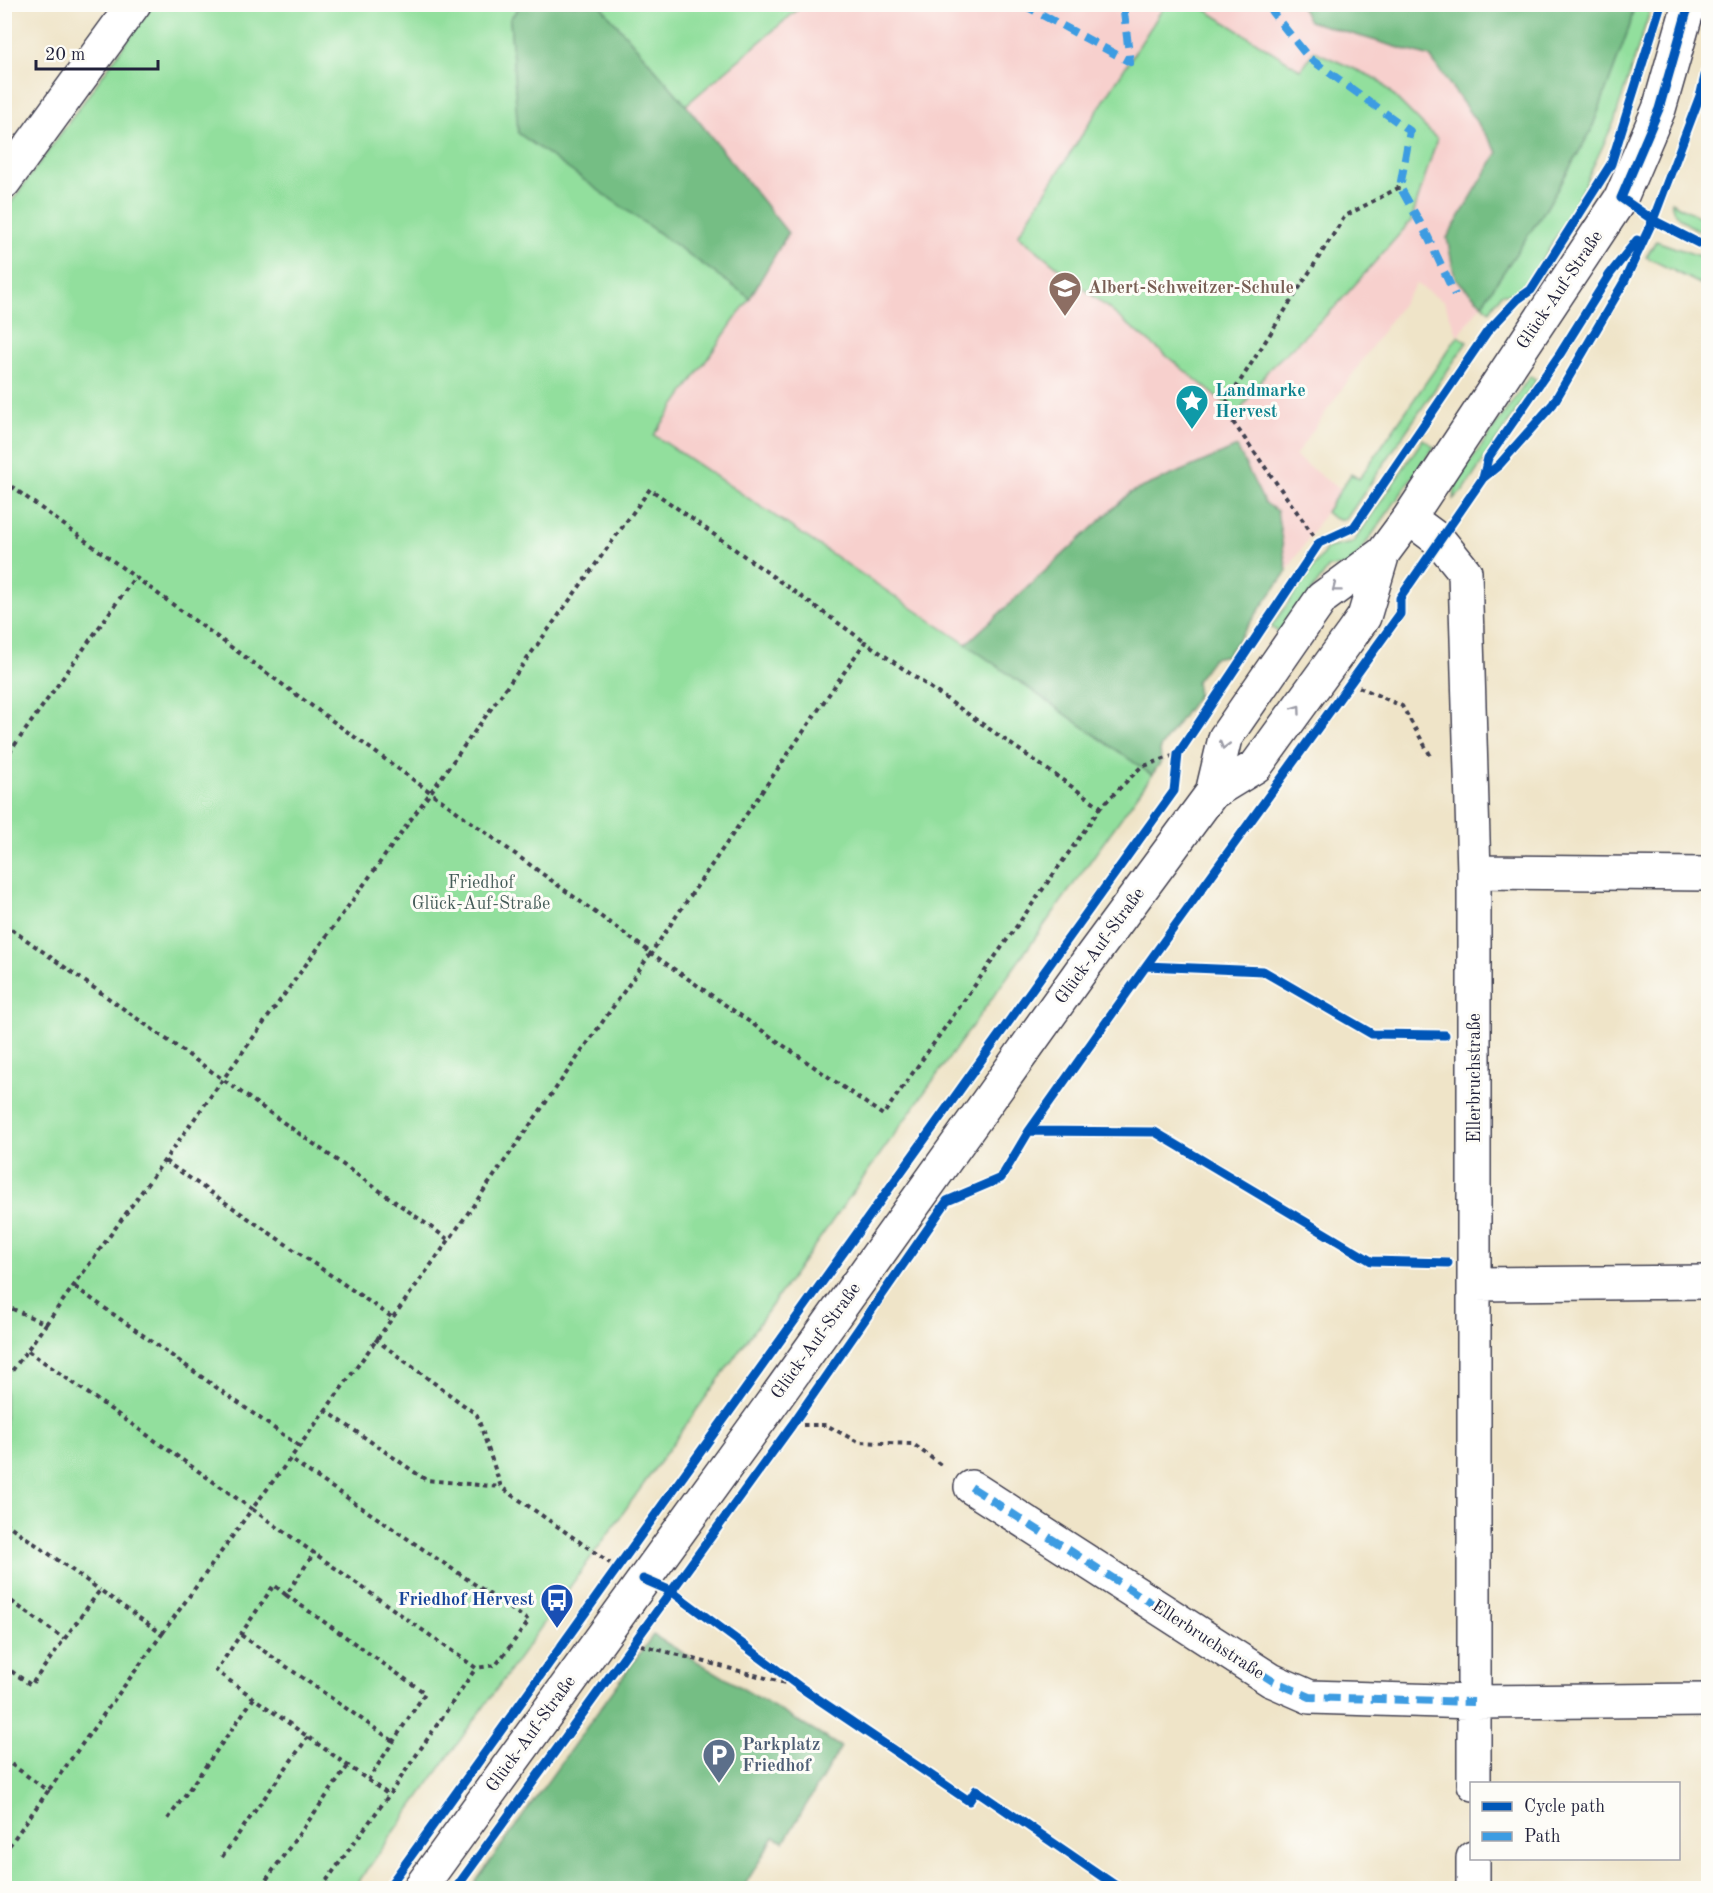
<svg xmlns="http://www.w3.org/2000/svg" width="1713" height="1893" viewBox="0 0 1713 1893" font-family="'Old Standard TT',serif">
	<rect width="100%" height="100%" fill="#fdfcf7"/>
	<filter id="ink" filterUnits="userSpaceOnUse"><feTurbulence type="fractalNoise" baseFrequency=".0167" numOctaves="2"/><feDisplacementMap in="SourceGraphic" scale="12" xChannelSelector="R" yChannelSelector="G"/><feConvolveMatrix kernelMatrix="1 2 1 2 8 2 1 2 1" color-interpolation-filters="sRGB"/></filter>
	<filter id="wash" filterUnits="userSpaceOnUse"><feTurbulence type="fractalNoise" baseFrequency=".008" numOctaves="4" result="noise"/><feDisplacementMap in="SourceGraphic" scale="24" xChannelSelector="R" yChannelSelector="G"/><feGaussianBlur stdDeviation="1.35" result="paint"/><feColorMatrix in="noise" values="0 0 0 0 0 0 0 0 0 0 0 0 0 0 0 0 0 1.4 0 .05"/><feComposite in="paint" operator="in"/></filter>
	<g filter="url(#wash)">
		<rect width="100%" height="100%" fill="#efe4c8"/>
		<path fill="#f7d0cd" d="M803,5H1300L1309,21L1430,57L1498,152L1455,278L1482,304L1458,336L1444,302L1416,284L1295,456L1340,490L1287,571L1277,511L1264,502L1237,447L1130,493L966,644L654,435L750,298L787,233L686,105Z"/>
		<path fill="#92df9d" stroke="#5a806c" stroke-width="1.5" d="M153,5H521L510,19L519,133L750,298L654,435L966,644L1152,775L354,1888H5V211Z
			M600,5H803L686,105Z
			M1165,5H1198L1301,70L1314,51L1377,79L1437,139L1411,221L1336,306L1268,370L1238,414L1018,235Z
			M1634,5H1652L1614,122L1573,209L1522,293L1501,294L1490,311L1482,304L1547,207L1591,131L1630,25Z
			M1671,202L1708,221V235C1694,228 1673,220 1671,202Z
			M1656,241L1708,259V288L1646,257Z
			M1458,336L1467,342L1347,518C1337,521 1333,519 1326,512L1351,474L1359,479Z
			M1530,376L1536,381L1464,490L1453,499L1457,481Z
			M1423,439L1434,447L1350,566L1329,567L1281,634L1271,627L1327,548L1353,543Z"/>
		<path fill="#75be84" stroke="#4c7060" stroke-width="1.5" d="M521,5H600L686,105L788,233L750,298L518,133L510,19Z
			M1300,5H1634L1630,25L1591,131L1547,207L1482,304L1455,278L1447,238L1498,152L1430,57L1309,21Z
			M1237,447L1264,502L1277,511L1287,571L1227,655L1213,658L1196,681L1198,695L1160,748L1161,762L1152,775L966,644L1130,493Z
			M653,1635L841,1747L784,1842L774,1837L743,1888H471Z"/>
	</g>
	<g filter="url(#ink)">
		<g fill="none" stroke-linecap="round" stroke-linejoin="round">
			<defs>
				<path id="minor" d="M4,182L134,4
					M1409,518L1440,541L1465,572L1474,872V1784
					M1212,793L1225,738L1322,598L1383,553L1409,518L1621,198L1659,109L1689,4
					M1474,872L1708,874
					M1475,1284L1708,1282
					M971,1487L1271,1680L1310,1697L1474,1702L1708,1700
					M420,1888L762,1417L1088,961L1212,793L1256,766L1352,634L1364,617L1383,553
					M1473,1888V1858"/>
			</defs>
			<use href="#minor" stroke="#413f50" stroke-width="36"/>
			<path stroke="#413f50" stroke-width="4" stroke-dasharray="4.5 4.5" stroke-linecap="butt" d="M4,481L135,577
				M1319,543L1223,408L1345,216L1400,187
				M1359,687L1402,706L1432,758
				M4,760L135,577L651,953L449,1240L290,1459
				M1101,807L883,1115L651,953L865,642L1101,807L1141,767L1178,754
				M4,924L449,1240
				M165,1161L393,1318
				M75,1287L299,1446
				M4,1305L46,1324L4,1382
				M46,1324L650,489L865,642
				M375,1339L477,1415L501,1487L610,1563
				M28,1351L252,1509L162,1634
				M325,1410L426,1480L501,1487
				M803,1425H826L858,1442L913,1444L941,1465
				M4,1522L100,1590
				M286,1595L425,1693L368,1780L216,1671L274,1585L286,1595L314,1553L252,1509L290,1459L529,1621L496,1665L476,1668L314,1553
				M4,1596L64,1639
				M241,1635L393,1741
				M641,1645L800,1687
				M4,1666L31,1685L100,1590L162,1634L48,1791
				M4,1759L48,1791L4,1853
				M368,1780L389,1795L476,1668
				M168,1819L254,1698
				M222,1857L308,1737
				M261,1887L348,1766
				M321,1888L389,1795"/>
			<use href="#minor" stroke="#fff" stroke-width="33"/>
			<path stroke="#3c9ce2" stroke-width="8" stroke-dasharray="15 8" stroke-linecap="butt" d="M1022,4L1130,62L1123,4
				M1269,4L1272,12L1309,58L1410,131L1400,187L1428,237L1455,295
				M971,1487L1271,1680L1310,1697L1474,1702"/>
			<defs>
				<path id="cycleway" d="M1689,4L1659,109L1621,198L1653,220L1708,248
					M1483,478L1488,458L1560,354L1610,274L1637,240
					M1146,966L1263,971L1372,1034L1445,1035
					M1029,1131L1155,1132L1371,1261L1448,1263
					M643,1579L671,1591L800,1687L969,1801L976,1790L1119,1888
					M388,1888L1174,791L1178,754L1319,543L1354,527L1487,332L1518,299L1531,290L1611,164L1661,4
					M456,1888L792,1425L947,1201L1001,1178L1029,1131L1146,966L1400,614V598L1483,478L1499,465L1553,404L1624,282L1653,220L1701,93L1708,63"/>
			</defs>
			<use href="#cycleway" stroke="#fdfcf7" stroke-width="13"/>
			<use href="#cycleway" stroke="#0057b8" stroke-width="9"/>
		</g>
		<defs><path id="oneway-chevron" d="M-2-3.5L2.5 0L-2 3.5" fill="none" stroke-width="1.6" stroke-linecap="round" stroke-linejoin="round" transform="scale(1.5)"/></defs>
		<g stroke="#9c9ca7">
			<use href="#oneway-chevron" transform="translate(1336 588) rotate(143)"/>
			<use href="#oneway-chevron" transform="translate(1297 709) rotate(-54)"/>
			<use href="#oneway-chevron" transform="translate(1224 745) rotate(106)"/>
		</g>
	</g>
	<defs>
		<symbol id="school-pin" viewBox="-11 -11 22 30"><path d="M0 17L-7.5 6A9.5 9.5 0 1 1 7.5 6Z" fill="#8d6e63" stroke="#fdfcf7"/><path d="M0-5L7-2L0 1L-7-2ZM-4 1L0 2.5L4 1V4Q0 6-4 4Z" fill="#fff"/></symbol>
		<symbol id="sight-pin" viewBox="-11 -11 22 30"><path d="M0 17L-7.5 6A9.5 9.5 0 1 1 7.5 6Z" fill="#0f9aa8" stroke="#fdfcf7"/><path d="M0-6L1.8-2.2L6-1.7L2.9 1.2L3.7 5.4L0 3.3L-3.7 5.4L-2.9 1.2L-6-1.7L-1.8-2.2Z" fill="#fff"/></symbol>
		<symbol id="bus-pin" viewBox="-11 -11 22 30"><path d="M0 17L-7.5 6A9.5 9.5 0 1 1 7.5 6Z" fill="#1a4fb4" stroke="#fdfcf7"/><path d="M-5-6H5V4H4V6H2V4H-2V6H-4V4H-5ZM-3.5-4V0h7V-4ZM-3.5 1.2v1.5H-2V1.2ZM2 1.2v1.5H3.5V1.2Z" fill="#fff"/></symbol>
		<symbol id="parking-pin" viewBox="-11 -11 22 30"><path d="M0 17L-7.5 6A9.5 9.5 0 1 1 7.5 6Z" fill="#5c6f8a" stroke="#fdfcf7"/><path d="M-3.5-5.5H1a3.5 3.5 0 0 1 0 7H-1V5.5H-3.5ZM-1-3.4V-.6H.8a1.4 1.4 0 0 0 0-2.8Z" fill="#fff"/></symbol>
	</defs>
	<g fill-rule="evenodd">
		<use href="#school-pin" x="1046" y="269" width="38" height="52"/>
		<use href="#sight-pin" x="1173" y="382" width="38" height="52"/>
		<use href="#bus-pin" x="538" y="1581" width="38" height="52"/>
		<use href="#parking-pin" x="700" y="1736" width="38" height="52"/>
	</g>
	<g text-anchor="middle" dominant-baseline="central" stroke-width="6" stroke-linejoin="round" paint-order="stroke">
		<g font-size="18" font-weight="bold" fill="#785e54" stroke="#fdfcf7" text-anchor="start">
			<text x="1088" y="288">Albert-Schweitzer-Schule</text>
		</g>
		<g font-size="18" fill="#22223b" stroke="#fdfcf7">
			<text transform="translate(1560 290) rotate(-56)">Glück-Auf-Straße</text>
			<text transform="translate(1100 946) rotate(-54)">Glück-Auf-Straße</text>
			<text transform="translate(1475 1078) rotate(-90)">Ellerbruchstraße</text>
			<text transform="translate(816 1341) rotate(-54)">Glück-Auf-Straße</text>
			<text transform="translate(1208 1640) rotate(33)">Ellerbruchstraße</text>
			<text transform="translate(531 1734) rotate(-54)">Glück-Auf-Straße</text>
		</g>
		<g font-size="18" font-weight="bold" fill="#0d838f" stroke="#fdfcf7" text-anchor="start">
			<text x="1215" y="391">Landmarke<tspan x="1215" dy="21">Hervest</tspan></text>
		</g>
		<g font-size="18" fill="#445b58" stroke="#fdfcf7">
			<text x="481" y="883">Friedhof<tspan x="481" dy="21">Glück-Auf-Straße</tspan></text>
		</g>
		<g font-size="18" font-weight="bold" fill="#164399" stroke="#fdfcf7" text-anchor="end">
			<text x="534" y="1600">Friedhof Hervest</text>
		</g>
		<g font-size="18" font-weight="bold" fill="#4e5e75" stroke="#fdfcf7" text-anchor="start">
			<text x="742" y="1745">Parkplatz<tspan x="742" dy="21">Friedhof</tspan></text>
		</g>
	</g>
	<rect width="1713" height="1893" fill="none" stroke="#fdfcf7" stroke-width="24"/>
	<rect x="1470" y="1782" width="210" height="78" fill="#fdfcf7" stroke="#a5a5ac" stroke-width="1.5"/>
	<rect x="1482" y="1802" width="30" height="9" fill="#0057b8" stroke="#a5a5ac" stroke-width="1.5"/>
	<text x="1524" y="1812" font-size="18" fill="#22223b">Cycle path</text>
	<rect x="1482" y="1832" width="30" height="9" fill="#3c9ce2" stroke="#a5a5ac" stroke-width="1.5"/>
	<text x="1524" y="1842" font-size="18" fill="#22223b">Path</text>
	<path d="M36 60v9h122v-9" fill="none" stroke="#22223b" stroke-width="3"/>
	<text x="45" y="60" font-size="18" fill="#22223b" stroke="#fdfcf7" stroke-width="4.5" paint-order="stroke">20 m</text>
</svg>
